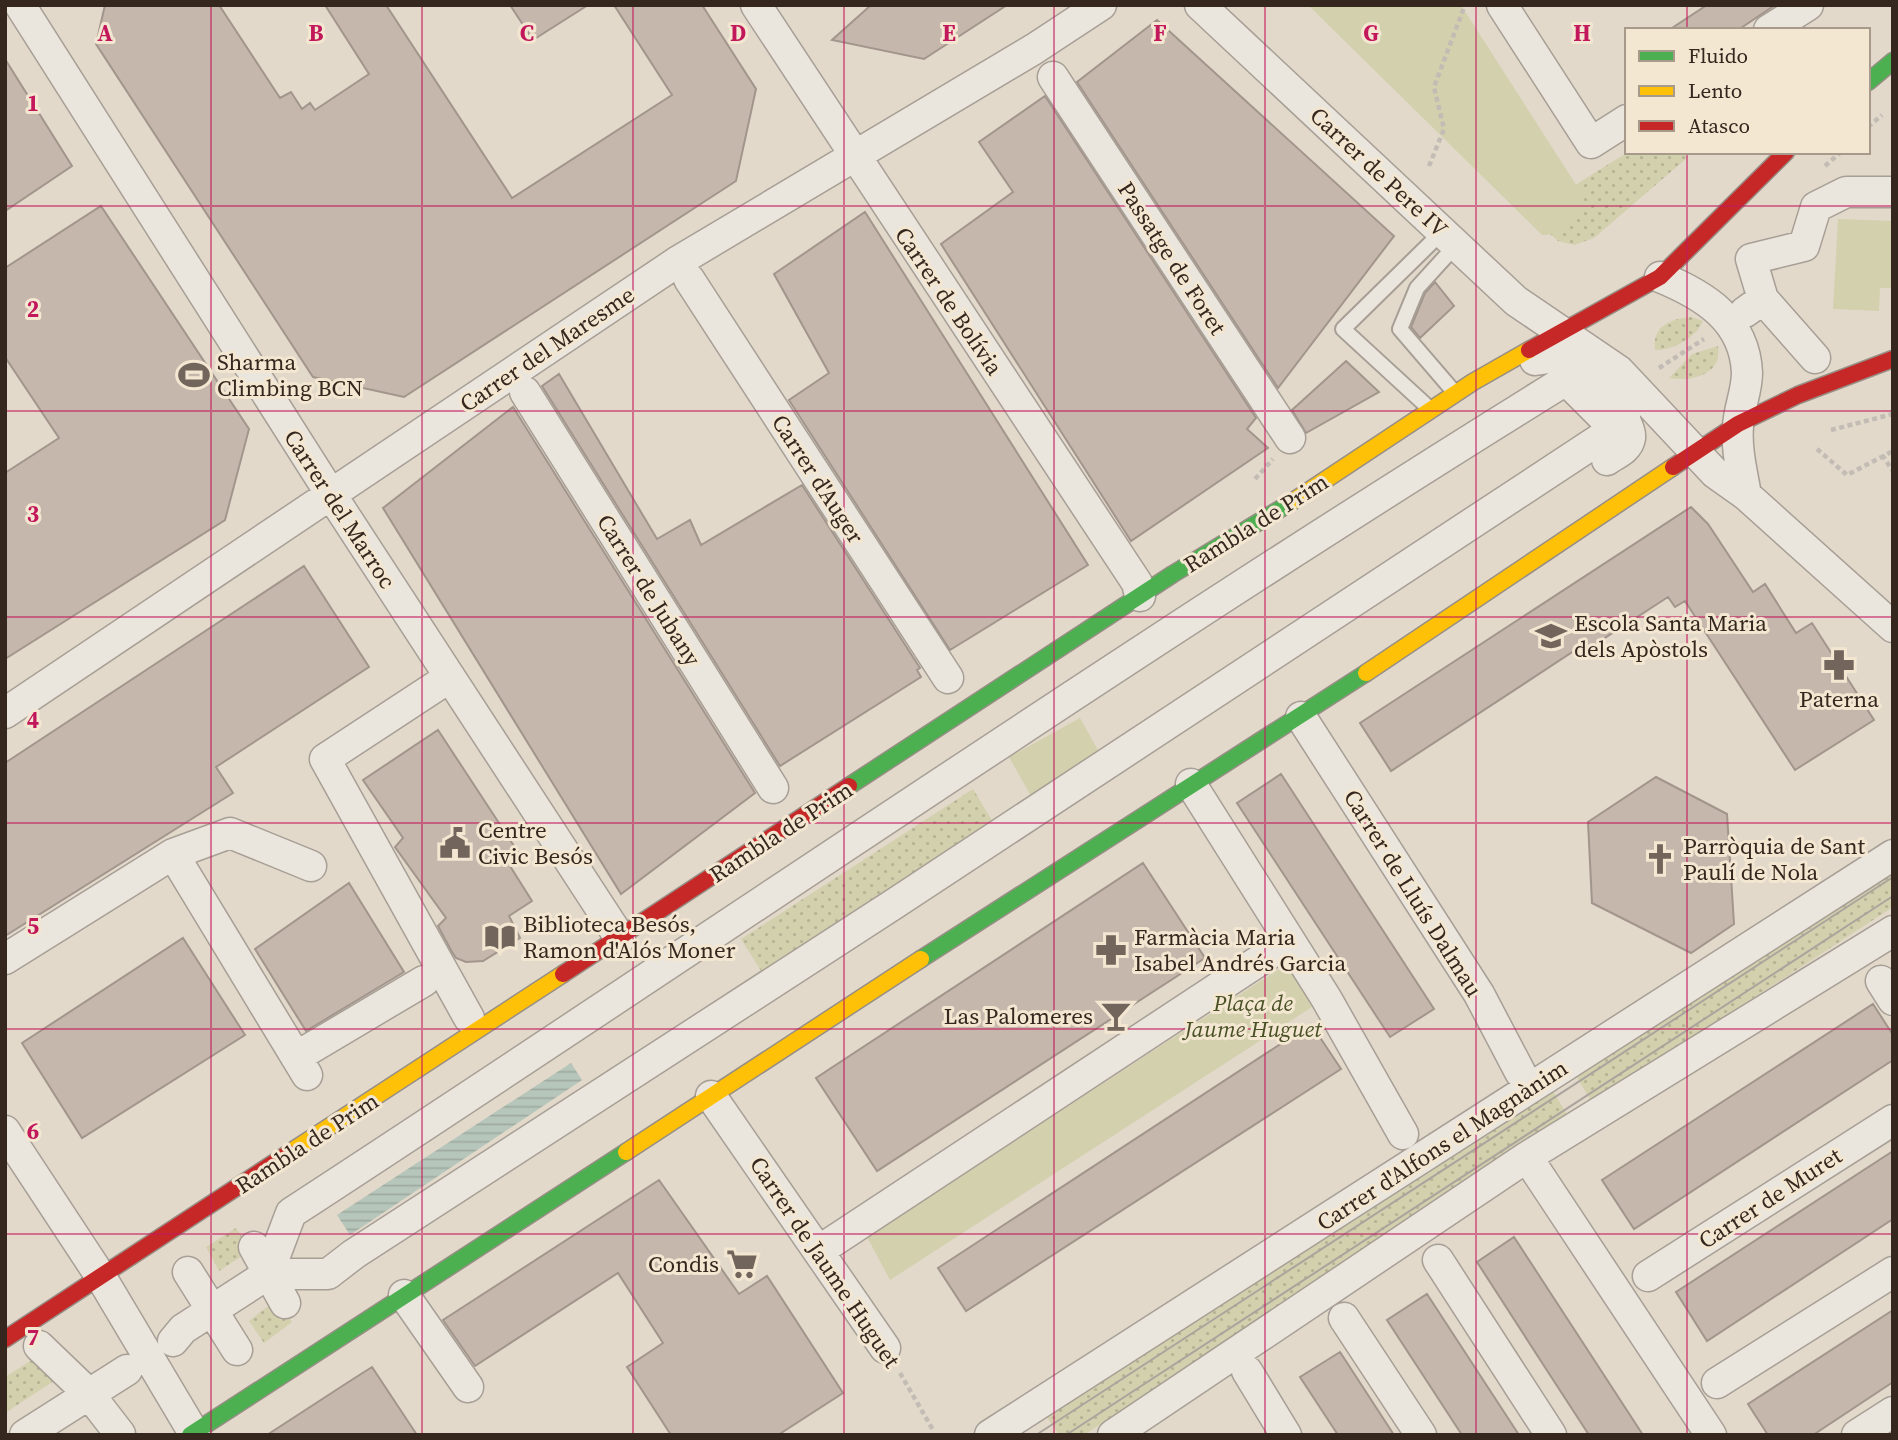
<svg xmlns="http://www.w3.org/2000/svg" width="1898" height="1440" viewBox="0 0 1898 1440" font-family="'Source Serif 4',serif">
	<defs>
		<pattern id="grass-dots" width="8" height="8" patternUnits="userSpaceOnUse" patternTransform="scale(1.75)"><rect width="8" height="8" fill="#d3d0ae"/><path d="M2 2h.1M6 6h.1" fill="none" stroke="#b6b395" stroke-width="1.8" stroke-linecap="round"/></pattern>
		<pattern id="water-rules" width="6" height="5" patternUnits="userSpaceOnUse" patternTransform="scale(1.75)"><rect width="6" height="5" fill="#b7c6bb"/><path d="M0 2.5h6" fill="none" stroke="#9eaaa0"/></pattern>
	</defs>
	<rect width="100%" height="100%" fill="#e2d9cb"/>
	<path fill="url(#grass-dots)" d="M1628,152H1683L1687,158L1594,238L1574,245L1558,241L1485,176L1572,187Z
		M1691,317L1703,321C1697,337 1672,351 1655,350C1652,326 1670,319 1691,317Z
		M1718,346C1723,375 1690,382 1669,378L1692,354Z
		M973,789L993,822L763,974L741,939Z
		M1893,866V907L1592,1103L1575,1074Z
		M1551,1088L1570,1119L1084,1435H1059L1047,1417Z
		M236,1228L251,1250L219,1271L206,1247Z
		M277,1299L292,1322L264,1343L249,1321Z
		M38,1356L54,1381L5,1413V1377Z"/>
	<path fill="#d3d0ae" d="M1308,5H1461L1582,194C1582,220 1567,235 1542,235Z
		M1838,219L1893,221V288H1880L1879,311L1833,309Z
		M1080,718L1103,759L1032,798L1009,757Z
		M1299,956L1326,998L890,1280L867,1237Z"/>
	<path fill="url(#water-rules)" d="M571,1063L582,1080L350,1235L337,1215Z"/>
	<path fill="#c6b7ac" stroke="#a2958b" stroke-width="2" d="M105,5H219L280,98L291,92L302,109L310,103L315,110L369,74L325,5H386L512,198L672,95L614,5H702L756,89L736,181L404,397L313,377L96,44Z
		M510,5H588L533,40Z
		M871,5H1007L924,59L832,40Z
		M1707,5H1775L1738,30H1669Z
		M1157,20L1394,236L1278,388L1077,82Z
		M5,59L72,166L5,211Z
		M1045,96L1256,418L1247,429L1268,448L1131,541L941,244L1013,192L979,142Z
		M101,206L249,429L225,520L5,659V473L59,438L5,357V268Z
		M865,212L1088,565L950,650L789,400L829,373L774,274Z
		M1435,282L1454,306L1420,338L1411,327L1425,293Z
		M1346,361L1379,392L1306,433L1292,410Z
		M559,374L657,539L690,520L701,545L802,485L920,668L917,670L921,677L780,766L542,386Z
		M513,407L755,793L621,894L383,508Z
		M1691,507L1708,524L1753,592L1765,584L1796,633L1812,623L1874,720L1795,770L1685,601L1675,607L1668,597L1580,654L1577,649L1391,771L1360,723Z
		M304,566L369,667L216,767L233,793L5,936V763Z
		M438,730L518,852L505,858L532,901L509,916L520,938L483,961L466,962L456,958L452,952L438,926L446,918L395,847L403,838L363,780Z
		M1281,774L1434,1009L1390,1037L1237,803Z
		M1656,777L1727,814L1734,924L1691,953L1592,903L1588,822Z
		M1143,863L1205,958L877,1171L816,1078Z
		M349,883L404,972L306,1031L255,949Z
		M183,938L245,1035L82,1138L22,1043Z
		M1873,1004L1893,1035V1060L1634,1229L1602,1180Z
		M1311,1024L1341,1069L966,1311L938,1268Z
		M1893,1151V1219L1707,1341L1676,1292Z
		M659,1180L739,1294L767,1276L843,1393L778,1435H671L627,1367L663,1343L618,1273L475,1366L443,1320Z
		M1514,1237L1643,1435H1589L1548,1372L1477,1262Z
		M1427,1294L1519,1435H1462L1387,1320Z
		M1893,1310V1382L1813,1435H1768L1748,1404Z
		M1340,1352L1394,1435H1338L1300,1377Z
		M372,1367L417,1435H267L350,1381Z"/>
	<g fill="none" stroke-linecap="round" stroke-linejoin="round">
		<defs>
			<path id="lane" d="M1455,393L1400,329L1417,288L1457,244
				M1430,409L1343,329L1443,231"/>
			<path id="street" d="M20,5L330,493L620,938
				M756,5L1137,583L1140,596
				M1200,5L1516,301L1619,371L1715,473L1746,495L1893,627
				M1502,5L1591,143L1627,120
				M1769,30L1808,5
				M1053,77L1290,438
				M1660,277C1704,295 1745,320 1747,373C1747,391 1739,408 1738,426C1736,449 1742,472 1746,495
				M689,279L948,678
				M1763,299L1815,358
				M1745,312L1763,299L1751,259L1804,246L1816,207L1846,192H1893
				M1535,360C1542,359 1551,357 1557,359C1577,366 1633,416 1630,438C1628,450 1615,454 1607,460
				M525,392L773,788
				M450,677L325,759L469,1018
				M5,713L677,262L1034,49L1101,5
				M1301,717L1479,994L1520,1072
				M1191,784L1326,998L1403,1134
				M173,854L307,1075
				M5,959L173,854L230,833L311,866
				M1881,981L1893,1000
				M296,1057L424,981
				M711,1096L885,1348
				M5,1131L101,1277L195,1435
				M1527,1157L1711,1435
				M254,1247L285,1303
				M820,1250L1289,941
				M1438,1260L1551,1435
				M188,1272L237,1350
				M268,1274L291,1213C716,936 1134,647 1566,380L1615,429
				M1648,1276L1893,1120
				M404,1295L468,1387
				M1344,1318L1421,1435
				M173,1341L183,1329L268,1274H328L354,1254L894,904L1615,429L1625,417
				M39,1346L89,1394L120,1434
				M1247,1371L1286,1435
				M1717,1383L1893,1272
				M25,1435L127,1370
				M990,1435L1893,855
				M1113,1435L1527,1157L1893,931
				M1857,1435L1893,1412"/>
			<path id="fast" d="M1868,82L1893,61
				M849,786L1173,574L1295,500
				M921,959L1366,673
				M190,1435L626,1152"/>
			<path id="slow" d="M1295,500L1473,382L1529,350
				M1366,673L1673,467
				M626,1152L921,959
				M289,1153L563,974"/>
			<path id="jam" d="M1529,350L1660,277L1786,152
				M1673,467L1738,424L1798,395L1893,359
				M563,974L849,786
				M5,1339L289,1153"/>
		</defs>
		<use href="#lane" stroke="#a79f95" stroke-width="18"/>
		<use href="#street" stroke="#a79f95" stroke-width="33"/>
		<use href="#fast" stroke="#978e85" stroke-width="19"/>
		<use href="#slow" stroke="#978e85" stroke-width="19"/>
		<use href="#jam" stroke="#978e85" stroke-width="19"/>
		<path stroke="#c3bcb4" stroke-width="4.5" stroke-dasharray="5 3.5" stroke-linecap="butt" d="M1868,127L1882,115
			M1429,166L1444,129L1434,87L1465,5
			M1825,166L1841,152
			M1659,368L1704,339
			M1831,430L1893,414
			M1817,449L1847,475L1893,451
			M1882,455L1893,471
			M1255,479L1273,459
			M900,1373L933,1430"/>
		<use href="#lane" stroke="#eae5dd" stroke-width="14"/>
		<use href="#street" stroke="#eae5dd" stroke-width="30"/>
		<use href="#fast" stroke="#4caf50" stroke-width="16"/>
		<use href="#slow" stroke="#ffc107" stroke-width="16"/>
		<use href="#jam" stroke="#c62828" stroke-width="16"/>
		<path stroke="#aaa49d" stroke-width="2" d="M1036,1435L1893,877
			M1066,1435L1893,896"/>
	</g>
	<path fill="none" stroke="#c2185b" stroke-width="2" stroke-opacity="0.55" d="M211,5V1435M422,5V1435M633,5V1435M844,5V1435M1054,5V1435M1265,5V1435M1476,5V1435M1687,5V30M1687,152V1435M5,206H1893M5,411H1893M5,617H1893M5,823H1893M5,1029H1893M5,1234H1893"/>
	<defs>
		<symbol id="stadium-bare" viewBox="-9 -9 18 18"><path d="M0-5a6.5 5 0 1 0 0 10a6.5 5 0 1 0 0-10ZM-3.5-1.8h7v3.6h-7Z" fill="#72655b" stroke="#f3e7d2" stroke-width="2.5" paint-order="stroke"/></symbol>
		<symbol id="school-bare" viewBox="-9 -9 18 18"><path d="M0-5L7-2L0 1L-7-2ZM-4 1L0 2.5L4 1V4Q0 6-4 4Z" fill="#72655b" stroke="#f3e7d2" stroke-width="2.5" paint-order="stroke"/></symbol>
		<symbol id="pharmacy-bare" viewBox="-9 -9 18 18"><path d="M-2-6h4v4h4v4h-4v4h-4v-4h-4v-4h4Z" fill="#72655b" stroke="#f3e7d2" stroke-width="2.5" paint-order="stroke"/></symbol>
		<symbol id="civic-bare" viewBox="-9 -9 18 18"><path d="M-.6-6.5H3V-4.5H.6V-3L4-1V1h2V6H-6V1h2V-1L-.6-3ZM-1.2 2.5V6h2.4V2.5Z" fill="#72655b" stroke="#f3e7d2" stroke-width="2.5" paint-order="stroke"/></symbol>
		<symbol id="church-bare" viewBox="-9 -9 18 18"><path d="M-1.2-6h2.4v3.5h3.3v2.4h-3.3V6h-2.4V-.1h-3.3v-2.4h3.3Z" fill="#72655b" stroke="#f3e7d2" stroke-width="2.5" paint-order="stroke"/></symbol>
		<symbol id="library-bare" viewBox="-9 -9 18 18"><path d="M-6-4Q-3-5.5-.7-3.5V5Q-3 3-6 4ZM6-4Q3-5.5 .7-3.5V5Q3 3 6 4Z" fill="#72655b" stroke="#f3e7d2" stroke-width="2.5" paint-order="stroke"/></symbol>
		<symbol id="bar-bare" viewBox="-9 -9 18 18"><path d="M-6-5H6L.8 .8V4.5H3.5V6h-7V4.5H-.8V.8Z" fill="#72655b" stroke="#f3e7d2" stroke-width="2.5" paint-order="stroke"/></symbol>
		<symbol id="supermarket-bare" viewBox="-9 -9 18 18"><path d="M-6-5.5h2.5l.6 2H6L4.5 2H-2.5L-4.4-4H-6ZM-1.5 3.2a1.3 1.3 0 1 0 .1 0ZM3 3.2a1.3 1.3 0 1 0 .1 0Z" fill="#72655b" stroke="#f3e7d2" stroke-width="2.5" paint-order="stroke"/></symbol>
	</defs>
	<g fill-rule="evenodd">
		<use href="#stadium-bare" x="172" y="353" width="44" height="44"/>
		<use href="#school-bare" x="1529" y="614" width="44" height="44"/>
		<use href="#pharmacy-bare" x="1817" y="643" width="44" height="44"/>
		<use href="#civic-bare" x="433" y="821" width="44" height="44"/>
		<use href="#church-bare" x="1638" y="837" width="44" height="44"/>
		<use href="#library-bare" x="478" y="915" width="44" height="44"/>
		<use href="#pharmacy-bare" x="1089" y="928" width="44" height="44"/>
		<use href="#bar-bare" x="1094" y="994" width="44" height="44"/>
		<use href="#supermarket-bare" x="720" y="1242" width="44" height="44"/>
	</g>
	<g text-anchor="middle" dominant-baseline="central" stroke-width="6" stroke-linejoin="round" paint-order="stroke">
		<g font-size="23" fill="#35271e" stroke="#f3e7d2">
			<text transform="translate(1379 172) rotate(43)">Carrer de Pere IV</text>
			<text transform="translate(1172 258) rotate(57)">Passatge de Foret</text>
			<text transform="translate(949 301) rotate(56)">Carrer de Bolívia</text>
			<text transform="translate(547 349) rotate(-34)">Carrer del Maresme</text>
			<text transform="translate(818 479) rotate(57)">Carrer d'Auger</text>
			<text transform="translate(340 509) rotate(57)">Carrer del Marroc</text>
			<text transform="translate(1256 523) rotate(-32)">Rambla de Prim</text>
			<text transform="translate(649 590) rotate(58)">Carrer de Jubany</text>
			<text transform="translate(781 832) rotate(-33)">Rambla de Prim</text>
			<text transform="translate(1413 893) rotate(58)">Carrer de Lluís Dalmau</text>
			<text transform="translate(307 1143) rotate(-33)">Rambla de Prim</text>
			<text transform="translate(1442 1145) rotate(-33)">Carrer d'Alfons el Magnànim</text>
			<text transform="translate(1770 1198) rotate(-33)">Carrer de Muret</text>
			<text transform="translate(825 1262) rotate(56)">Carrer de Jaume Huguet</text>
		</g>
		<g font-size="23" fill="#35271e" stroke="#f3e7d2" text-anchor="start">
			<text x="217" y="362">Sharma<tspan x="217" dy="26">Climbing BCN</tspan></text>
			<text x="1574" y="623">Escola Santa Maria<tspan x="1574" dy="26">dels Apòstols</tspan></text>
			<text x="1839" y="699" text-anchor="middle">Paterna</text>
			<text x="478" y="830">Centre<tspan x="478" dy="26">Civic Besós</tspan></text>
			<text x="1683" y="846">Parròquia de Sant<tspan x="1683" dy="26">Paulí de Nola</tspan></text>
			<text x="523" y="924">Biblioteca Besós,<tspan x="523" dy="26">Ramon d'Alós Moner</tspan></text>
			<text x="1134" y="937">Farmàcia Maria<tspan x="1134" dy="26">Isabel Andrés Garcia</tspan></text>
			<text x="1093" y="1016" text-anchor="end">Las Palomeres</text>
			<text x="719" y="1264" text-anchor="end">Condis</text>
		</g>
		<g font-size="23" font-style="italic" fill="#495026" stroke="#f3e7d2">
			<text x="1253" y="1003">Plaça de<tspan x="1253" dy="26">Jaume Huguet</tspan></text>
		</g>
	</g>
	<g font-size="23" text-anchor="middle" font-weight="bold" fill="#c2185b" stroke="#f3e7d2" stroke-width="6" stroke-linejoin="round" paint-order="stroke">
		<text x="105" y="41">A</text>
		<text x="316" y="41">B</text>
		<text x="527" y="41">C</text>
		<text x="738" y="41">D</text>
		<text x="949" y="41">E</text>
		<text x="1160" y="41">F</text>
		<text x="1371" y="41">G</text>
		<text x="1582" y="41">H</text>
		<text x="33" y="111">1</text>
		<text x="33" y="317">2</text>
		<text x="33" y="522">3</text>
		<text x="33" y="728">4</text>
		<text x="33" y="934">5</text>
		<text x="33" y="1139">6</text>
		<text x="33" y="1345">7</text>
	</g>
	<rect width="1898" height="1440" fill="none" stroke="#35271e" stroke-width="14"/>
	<rect x="1625" y="28" width="245" height="126" fill="#f3e7d2" stroke="#a79a8a" stroke-width="2"/>
	<rect x="1639" y="51" width="35" height="10" fill="#4caf50" stroke="#a79a8a" stroke-width="2"/>
	<text x="1688" y="63" font-size="21" fill="#35271e">Fluido</text>
	<rect x="1639" y="86" width="35" height="10" fill="#ffc107" stroke="#a79a8a" stroke-width="2"/>
	<text x="1688" y="98" font-size="21" fill="#35271e">Lento</text>
	<rect x="1639" y="121" width="35" height="10" fill="#c62828" stroke="#a79a8a" stroke-width="2"/>
	<text x="1688" y="133" font-size="21" fill="#35271e">Atasco</text>
</svg>
